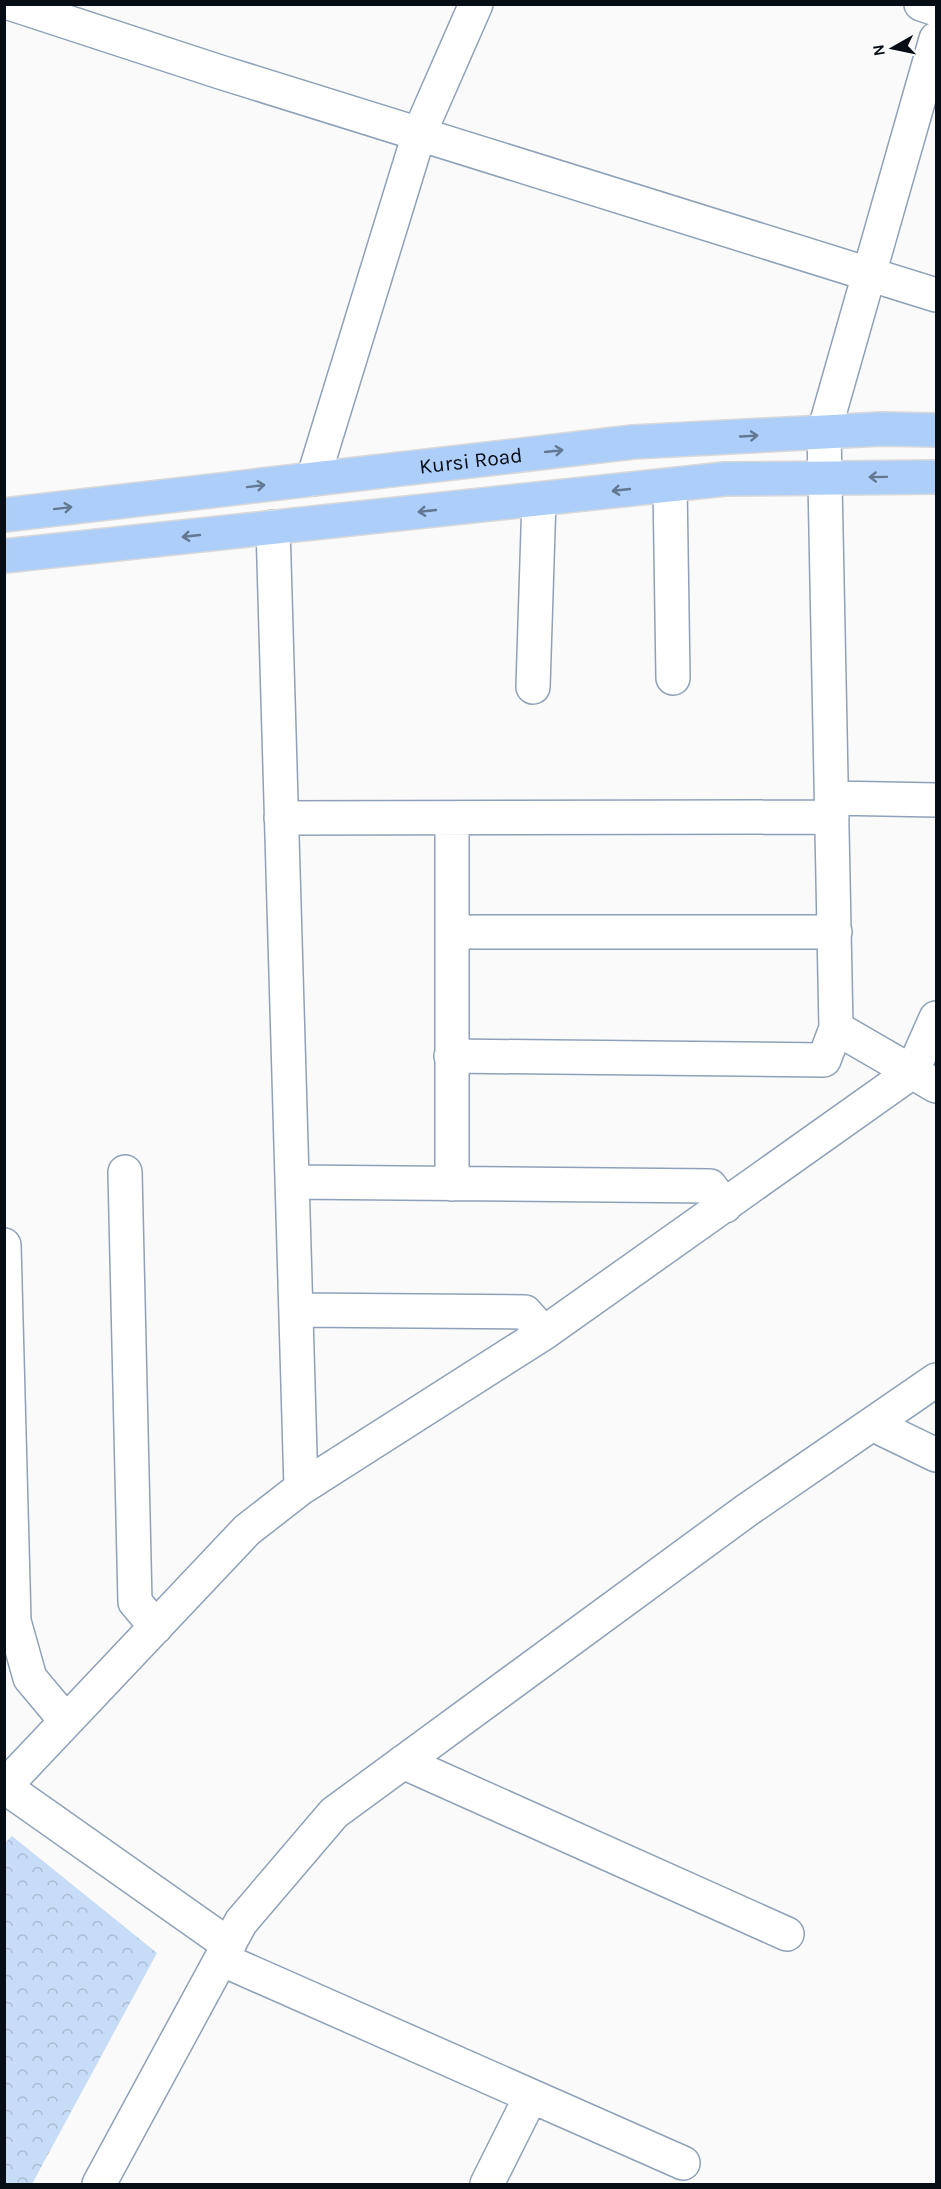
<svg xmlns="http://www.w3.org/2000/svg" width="941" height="2189" viewBox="0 0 941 2189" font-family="Karla,sans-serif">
	<defs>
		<pattern id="park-crowns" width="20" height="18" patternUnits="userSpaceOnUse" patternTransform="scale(1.5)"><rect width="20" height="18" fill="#c7dcf6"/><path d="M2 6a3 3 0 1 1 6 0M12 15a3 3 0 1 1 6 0" fill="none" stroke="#a9bcd2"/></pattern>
	</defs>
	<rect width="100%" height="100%" fill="#fafafa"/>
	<path fill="url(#park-crowns)" d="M12,1836L157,1953L32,2184H5L4,1844Z"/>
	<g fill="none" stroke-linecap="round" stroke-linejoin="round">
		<defs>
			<path id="minor" d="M12,4L220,72L936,295
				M921,4L936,9
				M936,39L824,432L836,1028L936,1086
				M313,479L419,134L476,4
				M670,485L673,678
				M273,527L301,1488
				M533,687L539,499
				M832,798L936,800
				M281,818L832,817
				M452,818V1184
				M452,932H835
				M451,1056L824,1060L836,1028
				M125,1172L135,1602L156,1627
				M292,1182L710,1186L725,1206
				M4,1245L14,1621L30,1678L66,1721
				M296,1310L525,1312L544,1333
				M872,1424L936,1455
				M403,1762L787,1934
				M4,1787L247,1530L301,1488L544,1333L912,1072L936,1018
				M5,1787L229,1945
				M221,1959L683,2163
				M99,2184L241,1922L334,1813L747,1510L936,1380
				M487,2184L531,2096"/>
			<g id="major">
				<path id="s1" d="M4,515L633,442L881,429L936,430"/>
				<path d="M4,556L725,479L936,477"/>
			</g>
		</defs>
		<use href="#minor" stroke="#8fa1b8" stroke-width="36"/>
		<use href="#major" stroke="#d7d8da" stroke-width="36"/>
		<use href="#minor" stroke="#fff" stroke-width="33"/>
		<use href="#major" stroke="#adcef8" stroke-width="33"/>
	</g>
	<defs><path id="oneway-shaft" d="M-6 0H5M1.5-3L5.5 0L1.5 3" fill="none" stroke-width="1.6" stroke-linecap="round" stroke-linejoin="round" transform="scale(1.5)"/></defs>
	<g stroke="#627792">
		<use href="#oneway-shaft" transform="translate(749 436) rotate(-3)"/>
		<use href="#oneway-shaft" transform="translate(554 451) rotate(-6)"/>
		<use href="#oneway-shaft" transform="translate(878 477) rotate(179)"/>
		<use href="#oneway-shaft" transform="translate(256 486) rotate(-7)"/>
		<use href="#oneway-shaft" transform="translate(621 490) rotate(174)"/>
		<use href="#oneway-shaft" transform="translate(63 508) rotate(-7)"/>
		<use href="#oneway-shaft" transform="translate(427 511) rotate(174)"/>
		<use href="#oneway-shaft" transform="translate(191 536) rotate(174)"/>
	</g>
	<g text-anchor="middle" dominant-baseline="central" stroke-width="4.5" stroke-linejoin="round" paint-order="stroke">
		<g font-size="21" fill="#070d15" stroke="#fafafa">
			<text stroke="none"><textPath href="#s1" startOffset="470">Kursi Road</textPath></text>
		</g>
	</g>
	<rect width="941" height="2189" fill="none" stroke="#070d15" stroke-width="12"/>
	<g transform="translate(893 48) rotate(261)" stroke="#fafafa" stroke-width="4.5" paint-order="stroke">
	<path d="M0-4.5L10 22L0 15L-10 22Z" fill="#070d15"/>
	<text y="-9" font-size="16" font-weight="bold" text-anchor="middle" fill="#070d15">N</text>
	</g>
</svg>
